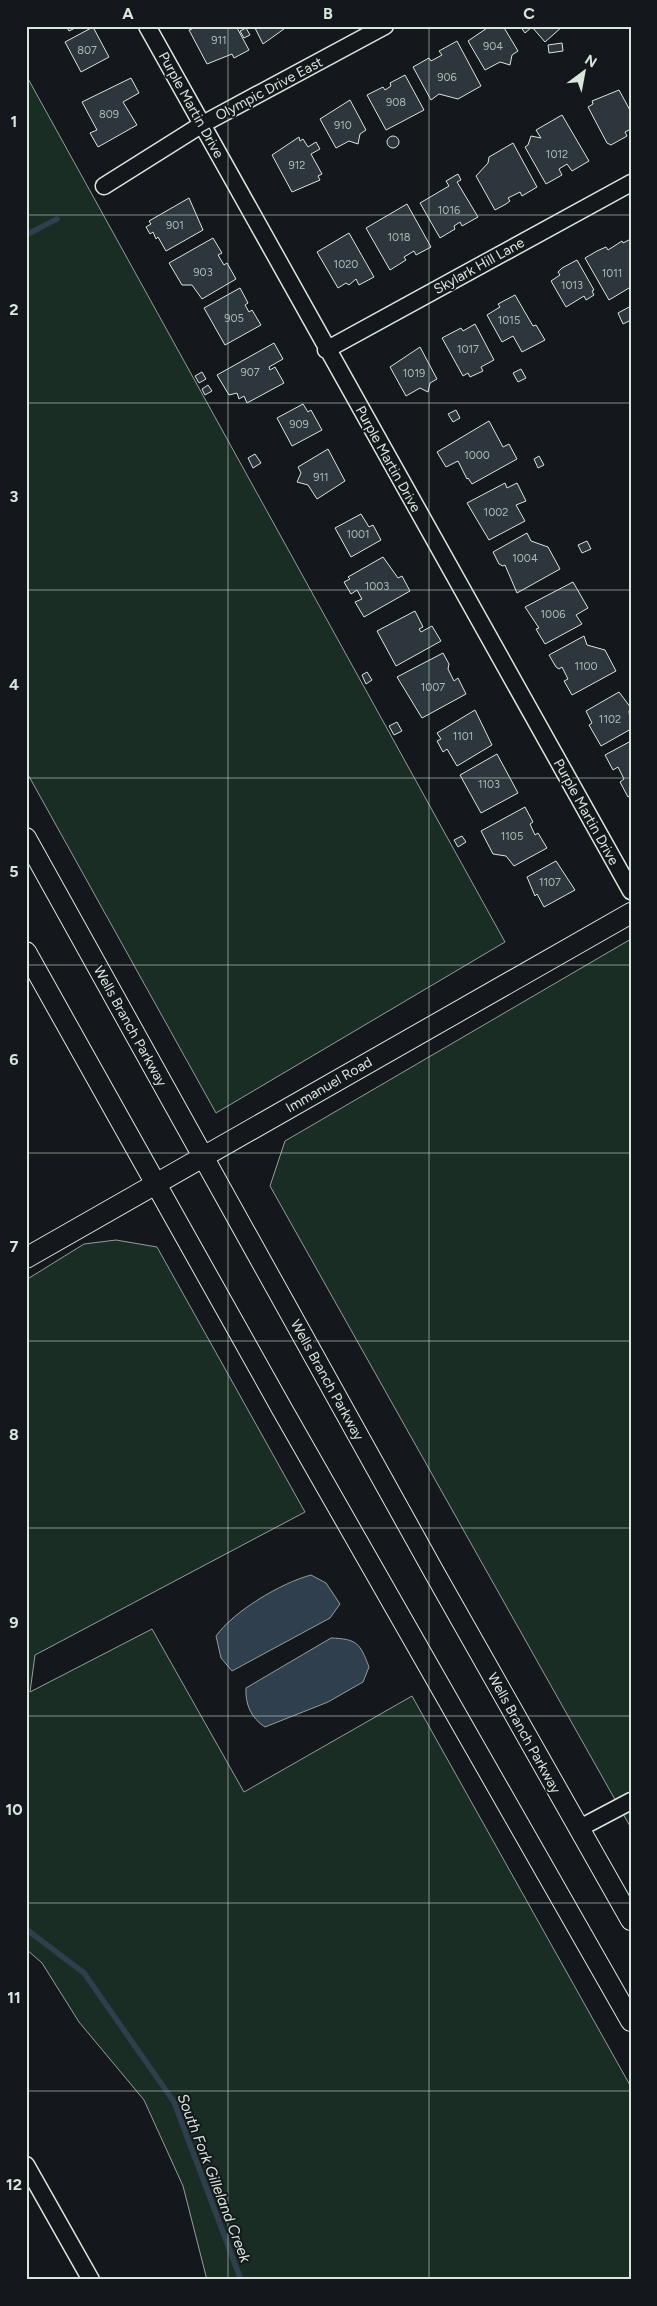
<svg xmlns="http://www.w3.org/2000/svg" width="657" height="2306" viewBox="0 0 657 2306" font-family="Figtree,sans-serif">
	<rect width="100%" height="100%" fill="#14181c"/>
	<path fill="#1a2d24" stroke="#939e99" d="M26,75L505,942L216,1113L26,771Z
		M631,939V1828L270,1186L285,1141Z
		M116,1240L157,1247L305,1512L35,1655L30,1692L152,1629L244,1792L412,1696L631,2087V2280H207L183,2186L144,2100L79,2022L42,1963L26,1949V1280L84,1244Z"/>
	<path fill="#2f3f4d" stroke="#939e99" d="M311,1575L326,1583L340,1604L330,1618L232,1671L221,1658L216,1636C234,1611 281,1583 311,1575Z
		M331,1638C357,1639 360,1643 369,1667L363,1682L328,1702L265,1727C251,1718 245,1704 246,1688Z"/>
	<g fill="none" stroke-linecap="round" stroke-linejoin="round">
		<path stroke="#2f3f4d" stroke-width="5.5" d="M26,235L57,219
			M26,1929L84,1973L174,2102L241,2280"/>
	</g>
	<path fill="#2c363c" stroke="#d8e6dc" d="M66,26H76L77,27L69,31Z
		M190,26H236L249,50L234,58L232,54L207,64L189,30L192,29Z
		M254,26H288L263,44Z
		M490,26H503L518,51L512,55L510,65L500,62L485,70L468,41Z
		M520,26H563L545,42L532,27L525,33Z
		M93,27L109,57L81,72L65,42Z
		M246,28L250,35L244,38L240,31Z
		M457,41L481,86L458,99L439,94L431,100L413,67L429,58L431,61L442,55L439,51Z
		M562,43L563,51L549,53L548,45Z
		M405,75L424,110L386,130L367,95L383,87L385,90L391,86L390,83Z
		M131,78L139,93L123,102L137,125L98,147L90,133L97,130L82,102Z
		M619,90L631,112V129L625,132L627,136L611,145L607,143L588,107L593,104L592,101Z
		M350,100L366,130L360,134L358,144L349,141L336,148L320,119Z
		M562,115L589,161L572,171L567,164L559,169L562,175L546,184L525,147L528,145L531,136L541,138L536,130Z
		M387 142a6 6 0 1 1 12 0a6 6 0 1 1-12 0Z
		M299,137L300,141L303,139L308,147L316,142L320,149L311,154L322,174L318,176L320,180L292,192L272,155Z
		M513,143L537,187L522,196L520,192L508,198L510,201L506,204L495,210L476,176L488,163L489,157Z
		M458,174L461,180L457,182L478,217L462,226L460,222L454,226L455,229L440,238L420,203L449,186L446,181Z
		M189,198L203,230L166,251L158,237L156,239L153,232L150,234L146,227L151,224L149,221Z
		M407,204L431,247L416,255L414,251L404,257L406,260L390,270L366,228Z
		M349,233L374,277L359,285L356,279L349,285L346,283L338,288L317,252Z
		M213,238L222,253L218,255L224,265L227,263L236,279L202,299L192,285H182L169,263Z
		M631,239V290L629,288L609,300L585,258L597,251L606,247L608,250L622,241L623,243Z
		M577,260L594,290L592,291L594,295L586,300L584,296L566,307L551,281L560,275L558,272L562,268Z
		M240,288L248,303L245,305L249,312L252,310L261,325L225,345L204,308Z
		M515,295L533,326L536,325L545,340L522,352L513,336L502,342L487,315L500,307L498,304Z
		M631,306V320L623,324L618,313Z
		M475,324L494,360L481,367L483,371L470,377L468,373L463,376L442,338L461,328L463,331Z
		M274,343L283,359L269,367L270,370L275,367L284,383L247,403L244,396L239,399L237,393L229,395L217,375Z
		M420,347L437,379L430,383L428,392L420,388L406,396L390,367Z
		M521,369L526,378L518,382L513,373Z
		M202,372L206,379L199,383L195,376Z
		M208,385L212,391L205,395L202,389Z
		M303,404L308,412L311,410L322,430L292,446L277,418Z
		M456,410L460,418L453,422L448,414Z
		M489,421L503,447L509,444L517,459L472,484L468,478L467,479L458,461L446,467L437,452Z
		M328,449L345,481L317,499L308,485L297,482L301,473L298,467Z
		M255,454L261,463L253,468L248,458Z
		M539,456L544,465L538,468L534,459Z
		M505,483L507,488L517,483L526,501L516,505L525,521L489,540L467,503Z
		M361,514L369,527L373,525L381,540L351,557L335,528Z
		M527,533L531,541L548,547L560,569L517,593L505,565L503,566L499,564L493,552Z
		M587,541L591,549L582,553L578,545Z
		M383,557L398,578L402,576L410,591L364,617L355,602L362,599L357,590L351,594L344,582L350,579L348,577Z
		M573,582L588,608L576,615L582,624L545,644L536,629L539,628L525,607Z
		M415,611L423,627L419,629L421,632L432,626L441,641L396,666L377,631Z
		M584,636L587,645L605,650L616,671L572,695L564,681L568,679L562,667L559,669L556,667L549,655Z
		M443,653L449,664L448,669L454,681L458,678L466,694L422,718L397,677Z
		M367,672L372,680L366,684L362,675Z
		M619,692L631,708L629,711L631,729L601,746L589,725L592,723L586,711Z
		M475,710L492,745L457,766L447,749L443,752L437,741L441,739L437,733Z
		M397,722L402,731L394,735L389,726Z
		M631,741V795L628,797L620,782L624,779L618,767L613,770L605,755Z
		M497,754L518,793L481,813L460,775Z
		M525,807L533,822L530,824L535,835L538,833L547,848L514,866L506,856L493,854L481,831Z
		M462,836L466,842L458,847L454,840Z
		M556,861L575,890L544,907L537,894L535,896L527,877Z"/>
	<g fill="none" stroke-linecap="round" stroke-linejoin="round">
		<defs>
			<path id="minor" d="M147,26L631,891
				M104,186L201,125L385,26
				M326,350L631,183
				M578,1829L631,1801
				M26,2165L91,2280"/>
			<path id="tertiary" d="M26,838L434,1572L631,1920
				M26,952L282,1409L631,2021
				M26,1258L631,913"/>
		</defs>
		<use href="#minor" stroke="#d8e6dc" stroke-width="19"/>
		<use href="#tertiary" stroke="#d8e6dc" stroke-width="22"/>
		<use href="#minor" stroke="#14181c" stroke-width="16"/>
		<use href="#tertiary" stroke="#14181c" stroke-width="20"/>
	</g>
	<path fill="none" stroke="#d8e6dc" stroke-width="1" stroke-opacity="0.55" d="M228,26V2280M429,26V2280M26,215H631M26,403H631M26,590H631M26,778H631M26,965H631M26,1153H631M26,1341H631M26,1528H631M26,1716H631M26,1903H631M26,2091H631"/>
	<g text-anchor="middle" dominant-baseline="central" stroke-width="4" stroke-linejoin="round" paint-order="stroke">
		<g font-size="11" fill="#adbab4">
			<text x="219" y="40">911</text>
			<text x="493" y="46">904</text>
			<text x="87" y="50">807</text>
			<text x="447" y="77">906</text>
			<text x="396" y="102">908</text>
			<text x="109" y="114">809</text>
			<text x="343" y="125">910</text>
			<text x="557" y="154">1012</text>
			<text x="297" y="165">912</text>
			<text x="449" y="210">1016</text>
			<text x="175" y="225">901</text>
			<text x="399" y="237">1018</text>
			<text x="346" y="264">1020</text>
			<text x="203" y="272">903</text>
			<text x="612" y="273">1011</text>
			<text x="572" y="285">1013</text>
			<text x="234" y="318">905</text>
			<text x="509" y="320">1015</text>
			<text x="468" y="349">1017</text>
			<text x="250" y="372">907</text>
			<text x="414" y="373">1019</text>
			<text x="299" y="424">909</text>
			<text x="477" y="455">1000</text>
			<text x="321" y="477">911</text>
			<text x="496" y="512">1002</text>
			<text x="358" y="534">1001</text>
			<text x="525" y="558">1004</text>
			<text x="377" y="586">1003</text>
			<text x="553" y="614">1006</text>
			<text x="586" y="666">1100</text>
			<text x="433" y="687">1007</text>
			<text x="610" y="719">1102</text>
			<text x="463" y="736">1101</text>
			<text x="489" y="784">1103</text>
			<text x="512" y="836">1105</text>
			<text x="550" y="882">1107</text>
		</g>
		<g font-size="14" fill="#d8e6dc" stroke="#14181c">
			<text transform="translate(269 89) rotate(-28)">Olympic Drive East</text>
			<text transform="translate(191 105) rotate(61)">Purple Martin Drive</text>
			<text transform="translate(479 266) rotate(-29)">Skylark Hill Lane</text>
			<text transform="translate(388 459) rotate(61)">Purple Martin Drive</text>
			<text transform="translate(586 812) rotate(61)">Purple Martin Drive</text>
			<text transform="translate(130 1026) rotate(61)">Wells Branch Parkway</text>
			<text transform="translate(329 1085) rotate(-30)">Immanuel Road</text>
			<text transform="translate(327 1380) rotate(61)">Wells Branch Parkway</text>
			<text transform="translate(524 1733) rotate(61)">Wells Branch Parkway</text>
		</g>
		<g font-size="15" font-style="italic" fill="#d8e6dc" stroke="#14181c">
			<text transform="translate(214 2178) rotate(69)">South Fork Gilleland Creek</text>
		</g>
	</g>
	<rect width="657" height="2306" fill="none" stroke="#14181c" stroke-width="55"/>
	<g transform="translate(584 72) rotate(32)" stroke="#14181c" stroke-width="4" paint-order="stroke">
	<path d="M0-4L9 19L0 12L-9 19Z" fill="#d8e6dc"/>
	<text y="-8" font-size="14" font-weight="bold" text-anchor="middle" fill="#d8e6dc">N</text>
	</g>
	<rect x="28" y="28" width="602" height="2250" fill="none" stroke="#d8e6dc" stroke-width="2"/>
	<g font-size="16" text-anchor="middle" font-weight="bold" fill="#d8e6dc">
		<text x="128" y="19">A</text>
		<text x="328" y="19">B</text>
		<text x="529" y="19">C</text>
		<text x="14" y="127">1</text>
		<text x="14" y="315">2</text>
		<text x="14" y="502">3</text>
		<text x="14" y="690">4</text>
		<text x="14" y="877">5</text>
		<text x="14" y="1065">6</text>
		<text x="14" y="1252">7</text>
		<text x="14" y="1440">8</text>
		<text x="14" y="1628">9</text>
		<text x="14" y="1815">10</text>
		<text x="14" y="2003">11</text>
		<text x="14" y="2190">12</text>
	</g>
</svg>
